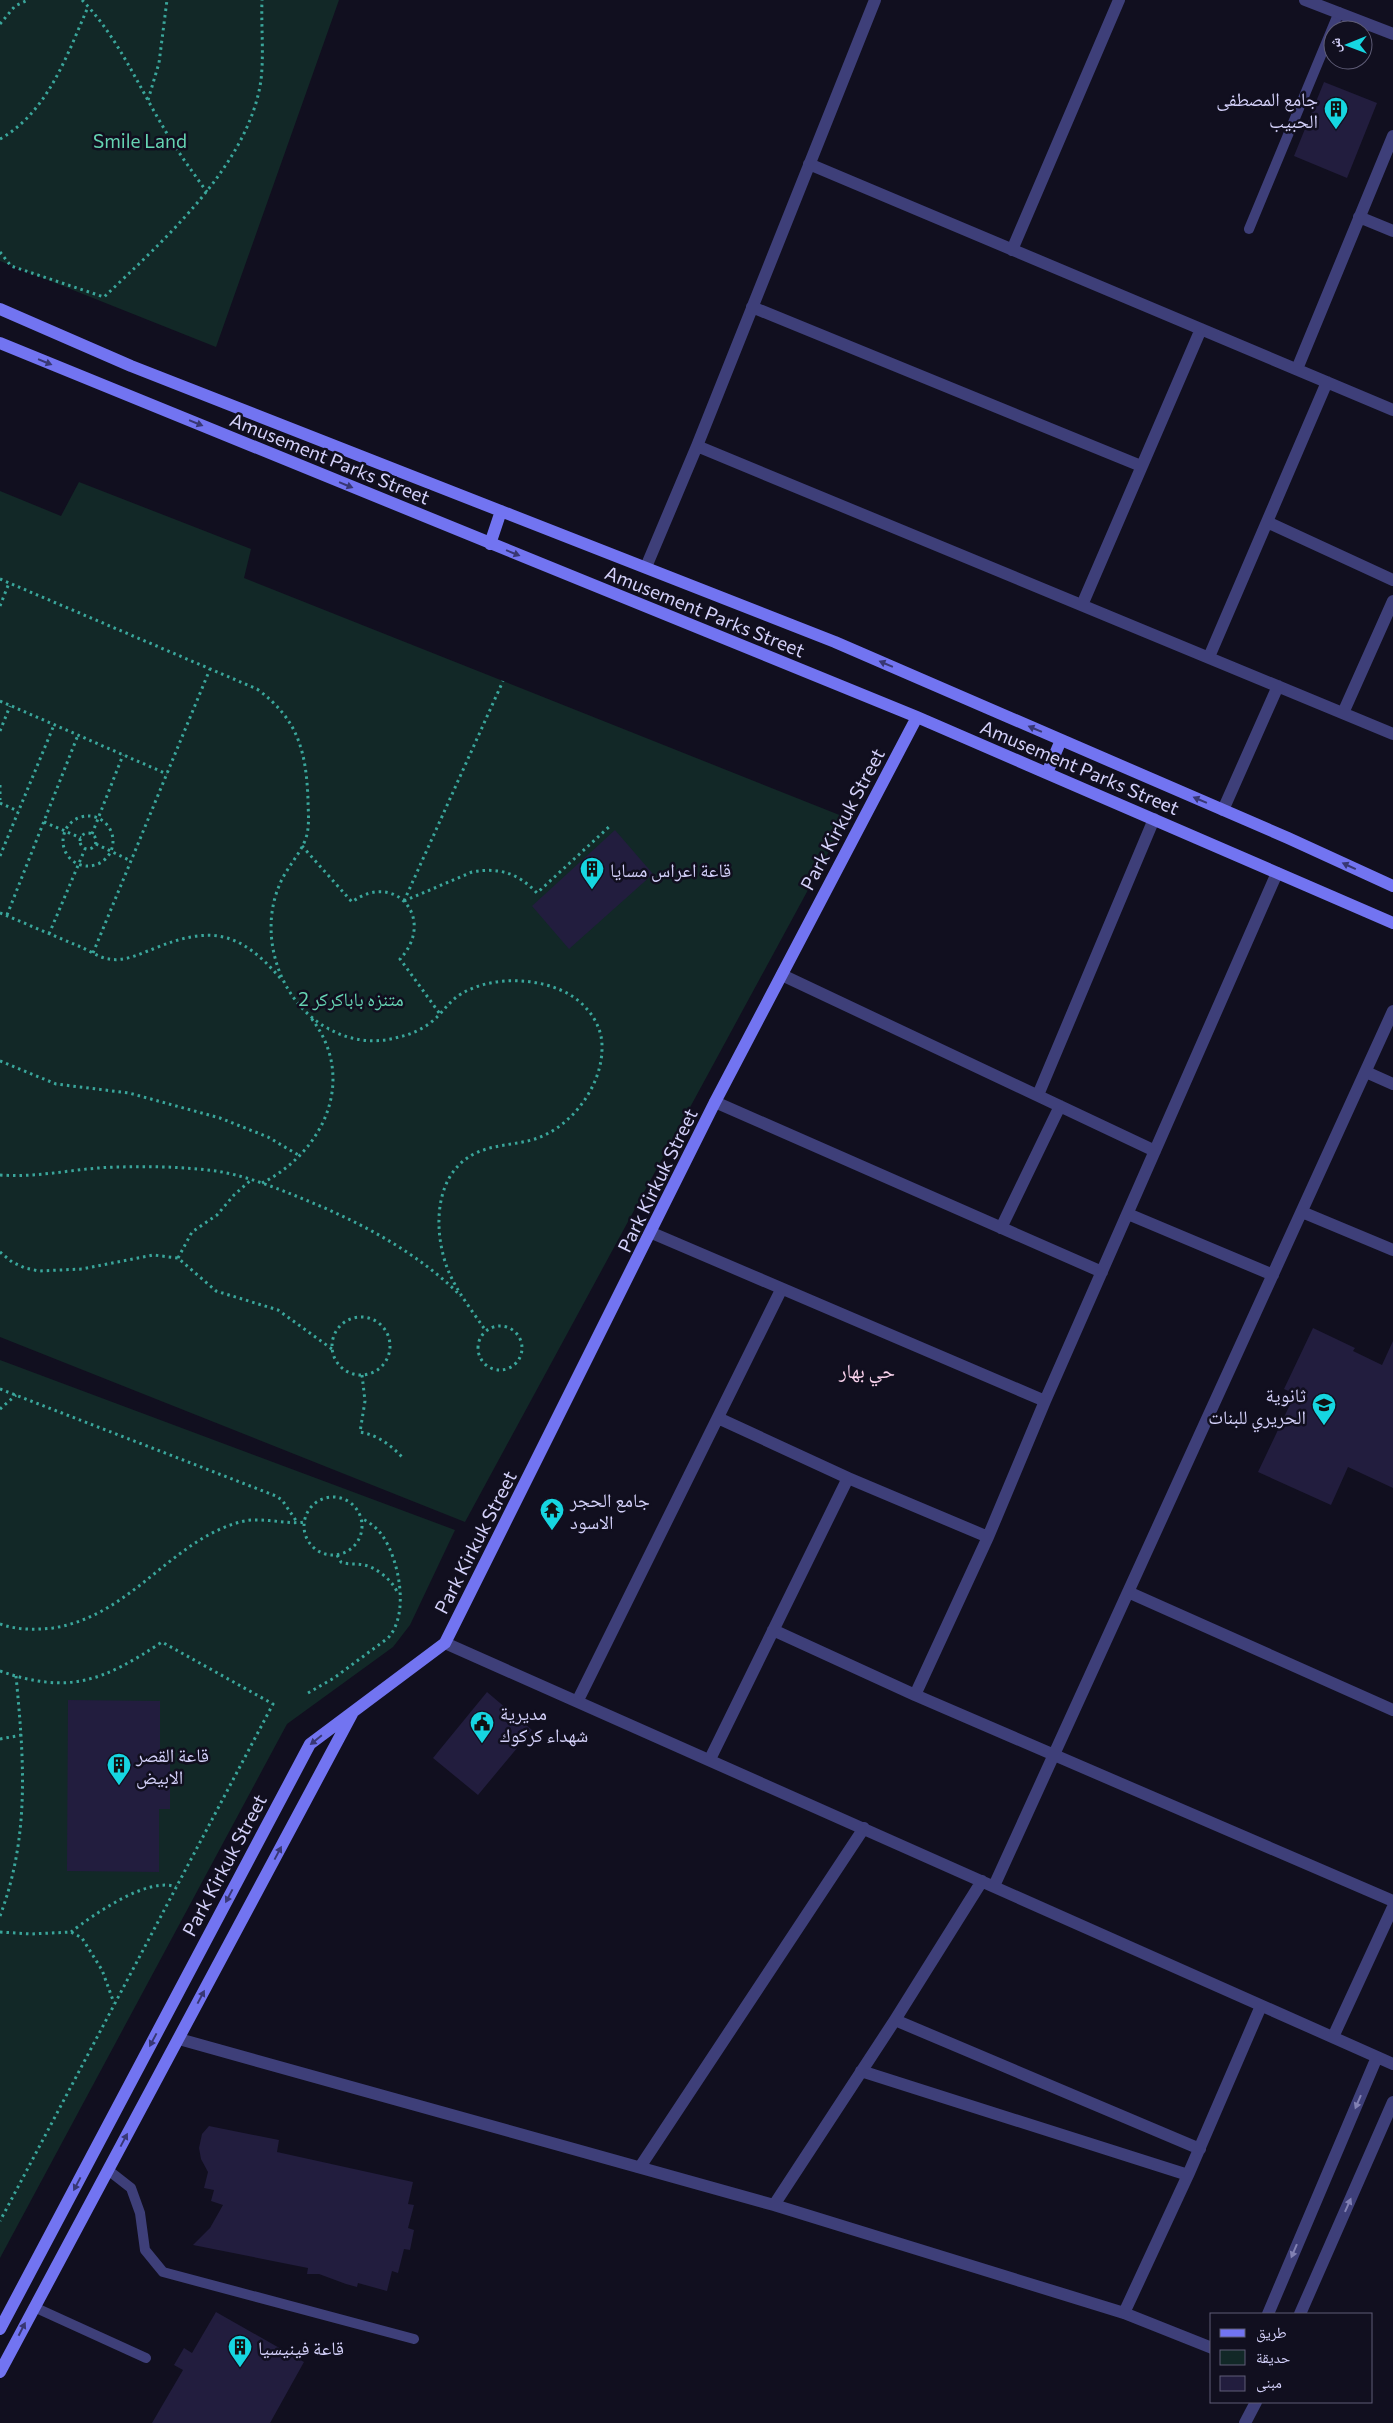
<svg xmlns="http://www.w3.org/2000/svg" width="1393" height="2423" viewBox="0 0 1393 2423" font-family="Commissioner,'Noto Naskh Arabic',sans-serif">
	<rect width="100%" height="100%" fill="#110f1f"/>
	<path fill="#122827" d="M0,0H339L216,347L0,261Z
		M79,482L251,549L244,578L847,818L465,1522L0,1337V491L61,516Z
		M0,1360L455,1530L410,1625L393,1647L287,1724L0,2258Z"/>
	<path fill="#221d3e" d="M1324,82L1377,103L1347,178L1294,156Z
		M615,830L653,874L569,949L532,906Z
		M1313,1328L1355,1348L1353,1351L1382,1365L1393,1341V1488L1348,1467L1331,1505L1258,1472L1295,1394L1284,1389Z
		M487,1692L532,1730L478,1795L433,1758Z
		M68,1700L160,1701V1763H170V1809H159V1872L67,1871Z
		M209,2126L279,2140L277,2152L413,2182L408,2204L414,2205L408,2228L414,2230L410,2250L404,2249L398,2273L392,2271L387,2291L358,2283L357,2287L346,2284L319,2274H307L308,2268L193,2245L210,2228L223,2205L211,2201L214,2190L204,2188L208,2172L201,2159L199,2148L202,2134Z
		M216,2312L304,2362L270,2423H152L183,2370L174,2365L184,2348L192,2353Z"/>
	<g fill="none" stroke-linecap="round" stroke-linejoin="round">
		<path stroke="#3aa69b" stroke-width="3" stroke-dasharray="2.5 4" stroke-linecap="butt" d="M82,0C117,36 137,83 162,125C175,148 191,170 207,192
			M0,24L15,6L28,0
			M148,100L159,63L167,0
			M0,139C48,112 67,55 88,7
			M0,252L11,266L104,297C163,241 249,165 261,80C264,54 261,27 262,0
			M0,579L257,689C298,719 306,751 308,799C308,812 310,825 306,838C300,855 286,868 279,886C258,937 280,1003 329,1029C351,1041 375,1044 399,1037C413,1034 427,1027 437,1017C445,1009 451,1000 461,994C492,975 542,977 572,996C589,1007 602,1026 602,1046C603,1085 572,1127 535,1139C516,1145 495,1144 476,1153C433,1173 433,1232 448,1270C457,1292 473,1312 486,1331
			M0,606L9,583
			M0,701L167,774
			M0,731L10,706
			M0,785V800
			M0,803L18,811
			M63 841a25 25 0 1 1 50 0a25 25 0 1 1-50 0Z
			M44,822L81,838
			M80 841a8 8 0 1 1 16 0a8 8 0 1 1-16 0Z
			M92,834L123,755
			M96,844L131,861
			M302,846L352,902C395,870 437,919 400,959L440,1014
			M0,856L54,725
			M404,901L472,872C499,867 518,873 537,893L610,826
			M404,901L503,681
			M0,913C27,924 54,936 81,947C90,951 100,958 109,959C123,962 140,954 153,949C211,925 240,931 281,979
			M7,915L78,735
			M49,934L85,849
			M93,953L210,669
			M0,1061L56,1084L129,1093L220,1118L268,1137L300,1156
			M0,1175C41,1178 81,1167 121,1167C153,1166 185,1167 216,1171C243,1175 271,1186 296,1196C356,1220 415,1250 461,1296
			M262,1183C324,1152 358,1078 311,1018
			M0,1252L12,1262L25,1268L39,1271L82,1269L153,1255L178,1258L216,1291L278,1310L332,1349
			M178,1258L192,1232L217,1215L234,1195L251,1180
			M332 1346a29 29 0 1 1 58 0a29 29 0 1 1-58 0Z
			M478 1348a22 22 0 1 1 44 0a22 22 0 1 1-44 0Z
			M362,1375L365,1401L360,1432C378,1435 392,1446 404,1459
			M0,1389L276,1496L282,1500L297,1522
			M0,1409L16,1395
			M304 1526a29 29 0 1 1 58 0a29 29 0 1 1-58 0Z
			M337,1555L341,1562C348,1565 356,1563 364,1565C376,1567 393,1581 397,1592
			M0,1624C17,1630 35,1630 53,1628C131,1616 170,1541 240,1522C261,1516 284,1525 304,1522
			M0,1671C69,1695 103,1681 162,1642L273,1704L0,2221
			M308,1693L334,1678L388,1638C410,1614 399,1559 382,1535C376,1527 369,1522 361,1518
			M0,1739L22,1735
			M0,1916C30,1836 24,1760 16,1676
			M0,1932L31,1934L71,1932L82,1938L102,1970L114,2003
			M71,1932C93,1915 148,1876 176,1887"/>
		<path stroke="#3e3f79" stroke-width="10" d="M1249,229L1339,12
			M108,2170L131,2188L140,2213L145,2250L163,2272L414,2339
			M34,2307L146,2358"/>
		<path stroke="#3e3f79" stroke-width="12" d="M1305,0L1393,34
			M809,164L1393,410
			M1359,217L1393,231
			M1012,250L1119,0
			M752,307L1141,466
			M1297,369L1393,136
			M697,446L1393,734
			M1267,522L1393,580
			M646,567L697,446L875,0
			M1082,605L1201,329
			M1209,657L1327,382
			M1343,713L1393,601
			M1223,810L1278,686
			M782,975L1155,1151
			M1366,1072L1393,1084
			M1038,1095L1154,819
			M715,1102L1102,1272
			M1302,1212L1393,1250
			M1128,1214L1273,1275
			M1001,1228L1060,1106
			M652,1233L1045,1401
			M718,1418L848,1478
			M1128,1592L1393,1710
			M773,1630L915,1695L1393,1901
			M445,1643L1393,2064
			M915,1695L988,1537L1045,1401L1277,873
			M578,1700L781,1290
			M710,1759L848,1478L988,1537
			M994,1886L1393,1011
			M895,2020L1200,2149
			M1333,2037L1393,1907
			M179,2039L774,2205L1124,2313L1212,2348
			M861,2071L1188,2175
			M640,2167L864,1828
			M774,2205L895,2020L982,1881
			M1124,2313L1188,2175L1261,2006
			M1268,2314L1377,2057
			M1300,2314L1393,2102
			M1245,2423L1256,2402"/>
		<path stroke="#7274f1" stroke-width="12" d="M0,309L131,366L835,642L1288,838L1393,886
			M0,343L917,717L1393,923
			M490,544L501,511
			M1047,773L1061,740
			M0,2329L310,1744L445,1643L715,1102L917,717
			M0,2372L352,1714"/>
	</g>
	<defs><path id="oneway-solid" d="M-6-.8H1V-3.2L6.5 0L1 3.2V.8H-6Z" transform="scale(1.25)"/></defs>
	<g fill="#383773">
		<use href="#oneway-solid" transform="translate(45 362) rotate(22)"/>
		<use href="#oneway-solid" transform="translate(196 423) rotate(22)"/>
		<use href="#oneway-solid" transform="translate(346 485) rotate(22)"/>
		<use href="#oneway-solid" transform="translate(513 553) rotate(22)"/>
		<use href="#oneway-solid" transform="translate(886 664) rotate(-157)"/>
		<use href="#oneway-solid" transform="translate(1035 729) rotate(-157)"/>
		<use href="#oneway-solid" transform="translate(1200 800) rotate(-157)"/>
		<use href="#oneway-solid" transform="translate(1349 866) rotate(-155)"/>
		<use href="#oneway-solid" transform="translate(316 1740) rotate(141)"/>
		<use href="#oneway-solid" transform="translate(278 1853) rotate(-62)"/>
		<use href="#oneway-solid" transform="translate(229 1896) rotate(118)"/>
		<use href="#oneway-solid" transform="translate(201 1997) rotate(-62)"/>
		<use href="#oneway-solid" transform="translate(153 2040) rotate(118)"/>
		<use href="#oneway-solid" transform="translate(124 2140) rotate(-62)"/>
		<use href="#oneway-solid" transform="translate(77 2184) rotate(118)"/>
		<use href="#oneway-solid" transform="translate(22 2329) rotate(-63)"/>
	</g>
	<g fill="#8281b3">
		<use href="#oneway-solid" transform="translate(1358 2102) rotate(113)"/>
		<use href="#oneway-solid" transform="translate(1348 2205) rotate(-66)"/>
		<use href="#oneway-solid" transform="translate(1294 2251) rotate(113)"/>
	</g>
	<defs>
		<symbol id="building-pin" viewBox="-11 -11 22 30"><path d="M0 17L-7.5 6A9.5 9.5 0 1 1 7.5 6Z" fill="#16d6e1" stroke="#110f1f"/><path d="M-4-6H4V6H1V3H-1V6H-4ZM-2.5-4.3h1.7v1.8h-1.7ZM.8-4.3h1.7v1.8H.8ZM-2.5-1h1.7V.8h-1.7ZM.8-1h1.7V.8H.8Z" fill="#111"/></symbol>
		<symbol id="school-pin" viewBox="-11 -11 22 30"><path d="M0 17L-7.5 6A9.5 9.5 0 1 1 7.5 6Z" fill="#16d6e1" stroke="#110f1f"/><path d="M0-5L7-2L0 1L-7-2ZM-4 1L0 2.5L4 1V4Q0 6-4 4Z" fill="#111"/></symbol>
		<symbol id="temple-pin" viewBox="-11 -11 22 30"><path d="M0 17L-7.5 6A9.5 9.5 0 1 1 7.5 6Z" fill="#16d6e1" stroke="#110f1f"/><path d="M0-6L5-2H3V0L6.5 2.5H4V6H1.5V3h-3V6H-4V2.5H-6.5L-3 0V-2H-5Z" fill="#111"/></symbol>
		<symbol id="civic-pin" viewBox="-11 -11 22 30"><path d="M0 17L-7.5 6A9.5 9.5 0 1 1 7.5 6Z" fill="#16d6e1" stroke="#110f1f"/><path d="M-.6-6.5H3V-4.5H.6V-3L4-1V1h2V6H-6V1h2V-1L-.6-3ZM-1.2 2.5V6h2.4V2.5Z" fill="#111"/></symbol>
	</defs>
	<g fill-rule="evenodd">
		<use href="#building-pin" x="1322" y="95" width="28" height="38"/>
		<use href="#building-pin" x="578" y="855" width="28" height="38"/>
		<use href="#school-pin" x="1310" y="1391" width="28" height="38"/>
		<use href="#temple-pin" x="538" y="1496" width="28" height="38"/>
		<use href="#civic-pin" x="468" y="1709" width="28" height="38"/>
		<use href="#building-pin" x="105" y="1751" width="28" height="38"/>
		<use href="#building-pin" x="226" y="2333" width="28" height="38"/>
	</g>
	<g text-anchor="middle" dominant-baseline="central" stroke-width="5" stroke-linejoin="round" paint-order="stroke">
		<g font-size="19" fill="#d4d1fa" stroke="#110f1f" text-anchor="start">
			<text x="1318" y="98" text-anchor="end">جامع المصطفى<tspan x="1318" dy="22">الحبيب</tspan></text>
			<text x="610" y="869">قاعة اعراس مسايا</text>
			<text x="1306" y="1394" text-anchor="end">ثانوية<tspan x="1306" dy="22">الحريري للبنات</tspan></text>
			<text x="570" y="1499">جامع الحجر<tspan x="570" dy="22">الاسود</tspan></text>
			<text x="500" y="1712">مديرية<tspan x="500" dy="22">شهداء كركوك</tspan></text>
			<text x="136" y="1754">قاعة القصر<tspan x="136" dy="22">الابيض</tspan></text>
			<text x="258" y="2347">قاعة فينيسيا</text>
		</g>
		<g font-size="19" fill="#65d3b2" stroke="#110f1f">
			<text x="140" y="140">Smile Land</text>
			<text x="351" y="998">متنزه باباكركر 2</text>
		</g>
		<g font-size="19" fill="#d4d1fa" stroke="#110f1f">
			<text transform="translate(330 458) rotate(22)">Amusement Parks Street</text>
			<text transform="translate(705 611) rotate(22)">Amusement Parks Street</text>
			<text transform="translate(1080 767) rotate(23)">Amusement Parks Street</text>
			<text transform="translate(842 819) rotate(-62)">Park Kirkuk Street</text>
			<text transform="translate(657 1180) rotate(-64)">Park Kirkuk Street</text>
			<text transform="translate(475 1542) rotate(-63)">Park Kirkuk Street</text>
			<text transform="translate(224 1865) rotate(-62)">Park Kirkuk Street</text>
		</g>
		<g font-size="20" fill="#fbd3ee" stroke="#110f1f">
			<text x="867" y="1370">حي بهار</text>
		</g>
	</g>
	<rect x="1210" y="2313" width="162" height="90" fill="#110f1f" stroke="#5f5d77"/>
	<rect x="1220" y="2329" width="25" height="8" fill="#7274f1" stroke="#5f5d77"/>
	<text x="1256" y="2338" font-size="15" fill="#d4d1fa">طريق</text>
	<rect x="1220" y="2350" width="25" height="15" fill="#122827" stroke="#5f5d77"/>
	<text x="1256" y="2363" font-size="15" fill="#d4d1fa">حديقة</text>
	<rect x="1220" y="2376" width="25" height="15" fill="#221d3e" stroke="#5f5d77"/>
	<text x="1256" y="2388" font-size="15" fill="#d4d1fa">مبنى</text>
	<g transform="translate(1348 45) rotate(269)"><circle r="24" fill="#110f1f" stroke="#5f5d77"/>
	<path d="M0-4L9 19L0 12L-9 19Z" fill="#16d6e1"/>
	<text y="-8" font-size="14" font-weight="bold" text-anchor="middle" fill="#d4d1fa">ش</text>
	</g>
</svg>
